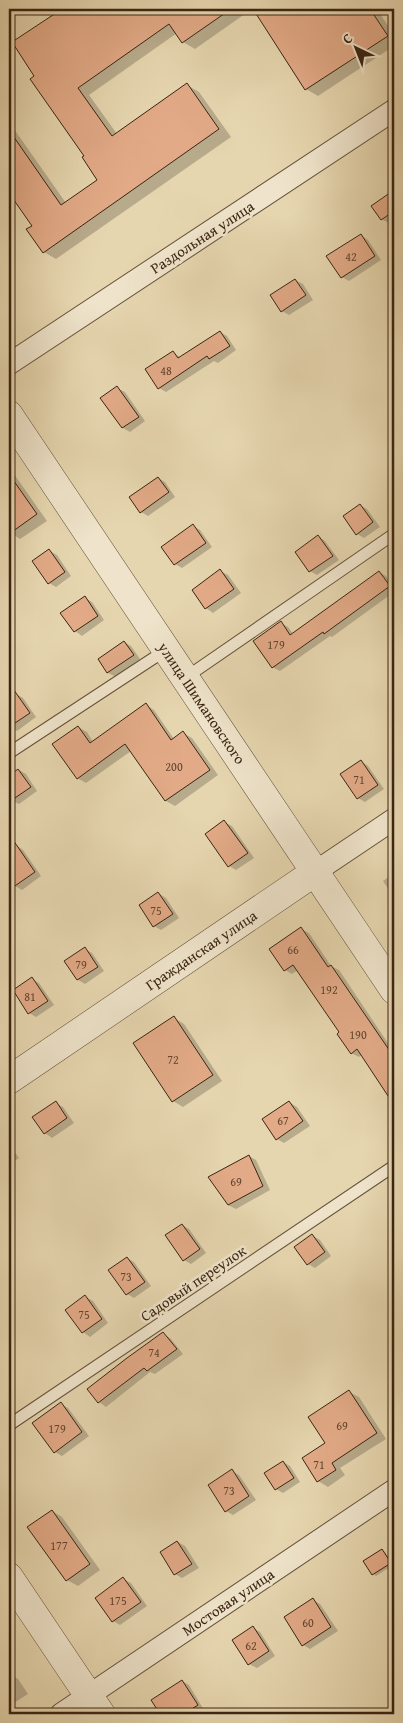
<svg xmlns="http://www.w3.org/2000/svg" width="403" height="1723" viewBox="0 0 403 1723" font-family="'Gentium Book Plus',serif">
	<rect width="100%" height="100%" fill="#e6d6af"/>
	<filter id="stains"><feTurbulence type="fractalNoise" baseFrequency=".004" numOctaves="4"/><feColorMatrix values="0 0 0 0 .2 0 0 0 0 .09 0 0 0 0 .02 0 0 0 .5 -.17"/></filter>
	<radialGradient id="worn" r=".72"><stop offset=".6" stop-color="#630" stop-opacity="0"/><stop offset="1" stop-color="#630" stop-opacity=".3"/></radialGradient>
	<path fill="#0003" d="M64,9H252L195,49L183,42L177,33L89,95L117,134L187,85L199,92L231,137L56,259L44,252L33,226L9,191V122L66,203L99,180L36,76L14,42Z
		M254,9H377L394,35V46L318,96L306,89Z
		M394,192V220L389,223L381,219Z
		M361,235L368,240L381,260L349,281L342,277Z
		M295,280L303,284L313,300L289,315L282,311L272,296Z
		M220,332L227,336L236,350L218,363L214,361L166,392L159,388L173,352L181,358Z
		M117,388L125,392L145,421L130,432L123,428Z
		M9,471L14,474L47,521L20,539L9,532Z
		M158,478L165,482L175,497L148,516L141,512Z
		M394,482V496L388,487Z
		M360,505L367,509L380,527L364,538L357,534Z
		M193,526L200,530L212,547L182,568L175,564Z
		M318,536L325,541L339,560L317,575L310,571Z
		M50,551L57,555L71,576L56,587L49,583Z
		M220,571L228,575L241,593L213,613L206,608L193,590Z
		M379,572L386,576L394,588V592L332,637L330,636L280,671L272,667L281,623L288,627L293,634Z
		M85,598L92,602L104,620L82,636L75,631Z
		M124,642L131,646L140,659L116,677L108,673L99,660Z
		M16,694L23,698L36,717L17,731L9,726V699Z
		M146,705L154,710L174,739L183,733L192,738L218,775L175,806L166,801L131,751L86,783L77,778L78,727L87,732L93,742Z
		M361,761L368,766L384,789L365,802L358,798Z
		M19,770L26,774L37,791L19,804L11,800L9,796V777Z
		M224,822L232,826L254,858L236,870L229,866Z
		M16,845L23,850L41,876L22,890L15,886L9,877V850Z
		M394,873V898L383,881Z
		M158,893L166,898L179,918L161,930L154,926Z
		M301,929L309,933L331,966L339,970L394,1052V1099L390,1096L362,1055L359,1057L351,1053L341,1032L298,970L292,974L285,970Z
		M85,949L92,953L104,971L85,984L78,980L66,962Z
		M32,979L39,983L54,1005L36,1017L29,1013Z
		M174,1018L184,1024L222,1081L183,1107L173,1101Z
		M289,1102L297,1107L310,1126L284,1143L277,1139Z
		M56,1103L63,1107L74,1123L52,1138L45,1133Z
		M9,1144L19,1158L9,1165Z
		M249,1156L256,1160L270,1190L236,1209L228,1205Z
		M182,1225L189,1229L206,1253L191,1264L184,1260Z
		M313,1236L320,1240L331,1256L315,1268L308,1264Z
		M127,1258L134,1262L151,1286L134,1298L127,1294Z
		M86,1297L93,1301L108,1323L90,1337L83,1332L67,1310Z
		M163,1334L170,1338L183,1354L155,1374L150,1372L106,1407L99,1402L89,1389Z
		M349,1392L359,1397L386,1439L340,1468L345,1475L328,1487L318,1481L327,1444Z
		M61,1404L68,1408L89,1436L62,1456L55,1452Z
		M283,1462L290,1466L300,1482L283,1493L276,1489Z
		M232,1471L239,1475L256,1500L233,1515L226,1511Z
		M52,1511L62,1517L100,1570L78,1586L67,1580Z
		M178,1542L185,1546L199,1568L182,1578L175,1574Z
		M382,1550L385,1552L393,1565L376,1576L373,1574Z
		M123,1579L131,1583L147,1606L120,1625L113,1621L96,1598Z
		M313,1600L320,1604L338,1631L310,1649L303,1645Z
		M253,1628L260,1632L275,1656L257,1668L249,1664Z
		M11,1675L18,1679L28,1694L9,1706V1676Z
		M182,1681L189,1685L204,1710L197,1714H162L153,1700Z"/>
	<path fill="#e2aa87" stroke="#3a2513" d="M62,9H231L182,43L169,24L78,88L112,136L187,83L219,129L43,253L26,229L32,226L9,193V130L61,205L97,180L82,157L84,156L30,79L34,76L12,42Z
		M253,9H370L388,36L305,90Z
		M394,190V211L381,220L371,206Z
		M361,234L375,256L341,278L326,256Z
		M295,279L306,295L281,312L270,295Z
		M220,331L230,346L209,359L207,356L158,389L145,369L173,351L178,358Z
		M117,386L139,417L122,428L100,398Z
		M9,474L37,514L9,534Z
		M158,477L169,492L140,513L129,497Z
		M360,504L373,522L356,535L343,516Z
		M193,524L206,543L174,565L161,547Z
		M318,535L333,556L309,572L295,552Z
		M49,549L65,572L48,584L32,561Z
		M220,569L234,589L205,609L192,590Z
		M379,571L390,586L324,634L323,632L272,668L253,641L281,621L290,635Z
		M85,596L98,616L74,632L60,613Z
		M124,641L134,655L107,673L98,659Z
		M9,683L30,713L9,727Z
		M146,703L171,740L183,731L210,770L165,801L125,744L77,779L52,744L78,726L90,743Z
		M361,760L378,785L357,799L340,774Z
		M18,769L31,787L9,802V776Z
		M224,820L248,853L228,867L205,834Z
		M9,834L35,872L9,890Z
		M158,892L173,914L153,927L139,905Z
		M301,927L328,967L331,965L394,1057V1105L357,1049L351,1054L337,1034L339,1032L293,965L284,971L269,949Z
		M85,947L98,967L77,980L64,961Z
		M32,977L48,1001L28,1014L13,990Z
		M174,1016L213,1075L172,1102L133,1043Z
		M56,1101L67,1118L44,1134L32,1117Z
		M289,1101L303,1121L276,1140L262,1119Z
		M249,1155L263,1186L228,1205L208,1177Z
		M182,1224L200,1249L183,1261L165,1235Z
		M312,1234L325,1252L307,1265L294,1247Z
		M127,1257L145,1282L126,1295L108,1270Z
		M85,1295L102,1319L82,1333L65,1310Z
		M163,1332L177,1349L147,1371L144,1368L98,1403L87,1389L127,1358Z
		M349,1390L377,1433L332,1463L336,1470L317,1482L302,1458L325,1443L308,1417Z
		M61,1402L82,1432L54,1453L32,1423Z
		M283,1461L294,1478L275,1490L264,1473Z
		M232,1469L249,1496L225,1512L208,1485Z
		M52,1510L90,1564L66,1581L27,1527Z
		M177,1541L192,1564L174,1575L160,1552Z
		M382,1549L391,1563L372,1575L363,1561Z
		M123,1577L141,1602L112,1622L95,1598Z
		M313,1598L331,1627L302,1646L284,1617Z
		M253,1626L269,1651L248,1665L232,1640Z
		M182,1680L198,1705L184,1714H160L151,1700Z"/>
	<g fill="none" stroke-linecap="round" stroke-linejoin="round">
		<defs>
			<path id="service" d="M185,678L394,534
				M9,753L166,650
				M9,1425L394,1166"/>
			<path id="minor" d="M9,364L394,110
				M315,872L394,819
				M61,1714L394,1490"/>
			<path id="tertiary" d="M9,415L394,990
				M9,1080L315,872
				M9,1577L101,1714"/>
		</defs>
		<use href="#service" stroke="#65513a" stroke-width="13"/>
		<use href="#minor" stroke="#65513a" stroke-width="23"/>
		<use href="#tertiary" stroke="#65513a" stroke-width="29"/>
		<use href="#service" stroke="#efe4cb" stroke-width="11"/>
		<use href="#minor" stroke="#efe4cb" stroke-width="21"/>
		<use href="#tertiary" stroke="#efe4cb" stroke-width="28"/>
	</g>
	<g text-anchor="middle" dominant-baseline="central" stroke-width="5" stroke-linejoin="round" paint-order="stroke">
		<g font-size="12" fill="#644630">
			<text x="351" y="256">42</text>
			<text x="166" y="370">48</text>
			<text x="276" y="644">179</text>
			<text x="174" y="766">200</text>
			<text x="359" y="779">71</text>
			<text x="156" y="910">75</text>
			<text x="293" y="949">66</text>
			<text x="81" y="964">79</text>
			<text x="329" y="989">192</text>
			<text x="30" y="996">81</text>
			<text x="358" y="1034">190</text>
			<text x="173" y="1059">72</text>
			<text x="283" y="1120">67</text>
			<text x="236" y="1181">69</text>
			<text x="126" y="1276">73</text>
			<text x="84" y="1314">75</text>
			<text x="154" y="1352">74</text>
			<text x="342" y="1425">69</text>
			<text x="57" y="1428">179</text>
			<text x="319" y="1464">71</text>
			<text x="229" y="1490">73</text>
			<text x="59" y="1545">177</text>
			<text x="118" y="1600">175</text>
			<text x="308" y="1622">60</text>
			<text x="251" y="1645">62</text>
		</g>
		<g font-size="15" fill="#3a2513" stroke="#efe4cb">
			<text transform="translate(202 237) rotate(-33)">Раздольная улица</text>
			<text transform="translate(202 703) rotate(56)">улица Шимановского</text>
			<text transform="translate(201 950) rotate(-34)">Гражданская улица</text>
			<text transform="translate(193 1283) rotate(-34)">Садовый переулок</text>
			<text transform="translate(228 1602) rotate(-34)">Мостовая улица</text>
		</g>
	</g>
	<rect width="403" height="1723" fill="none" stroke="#e6d6af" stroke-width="30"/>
	<rect x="10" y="10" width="383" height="1703" fill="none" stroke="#3a2513" stroke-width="2.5"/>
	<rect x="15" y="15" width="373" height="1693" fill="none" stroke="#3a2513"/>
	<g transform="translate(356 48) rotate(317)" stroke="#efe4cb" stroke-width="4" paint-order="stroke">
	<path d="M0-4L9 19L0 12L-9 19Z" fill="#3a2513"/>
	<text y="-8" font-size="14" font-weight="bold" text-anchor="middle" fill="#3a2513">С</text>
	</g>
	<rect width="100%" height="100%" filter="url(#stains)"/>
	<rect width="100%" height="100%" fill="url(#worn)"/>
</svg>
